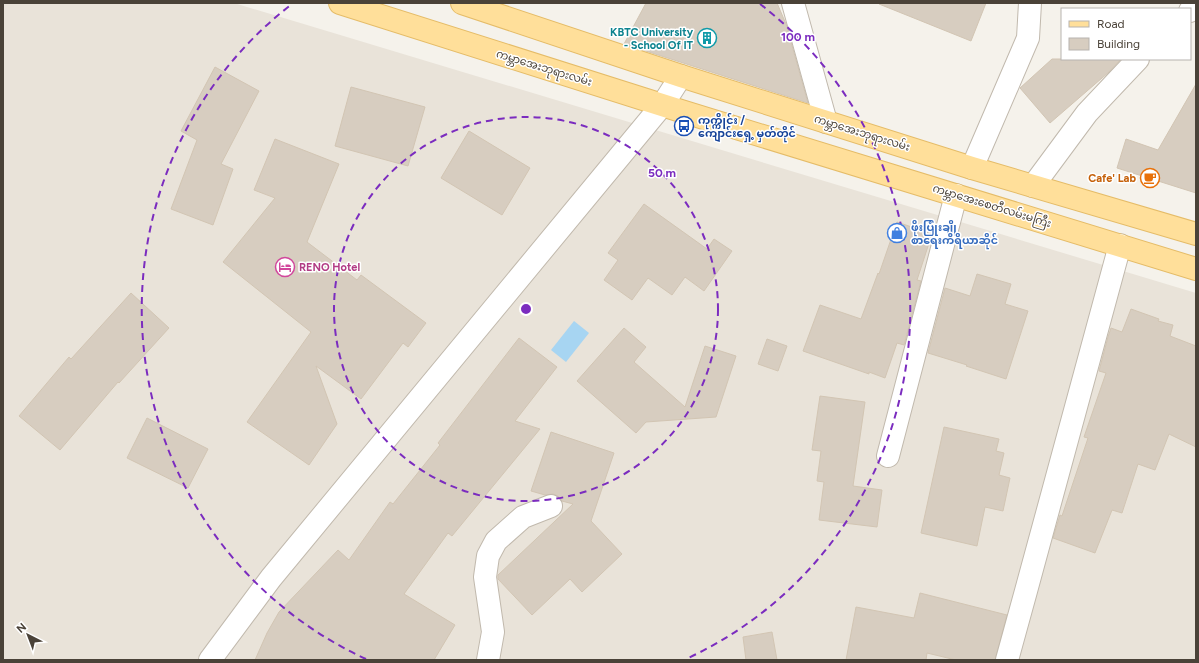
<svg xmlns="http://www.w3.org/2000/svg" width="1199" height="663" viewBox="0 0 1199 663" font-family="Figtree,'Noto Sans Myanmar',sans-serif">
	<rect width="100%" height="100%" fill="#f5f2eb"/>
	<path fill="#e9e3d9" d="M3,3H234L1196,293V660H3Z"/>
	<path fill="#a7d5f2" d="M574,321L589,333L566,362L551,350Z"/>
	<path fill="#d7cdc0" stroke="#d2c5b3" d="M646,3H777L786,24L808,103L624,44Z
		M879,3H986L971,41L879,4Z
		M1052,59H1121L1109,72L1050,123L1020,88Z
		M215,67L259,91L221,164L233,169L213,225L171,209L197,140L181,131Z
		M1196,84V193L1117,168L1126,139L1158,150Z
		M351,87L425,107L408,166L335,146Z
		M469,131L530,168L502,215L441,178Z
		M275,139L339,164L307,242L357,280L361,275L426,323L408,347L403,343L361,399L316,366L337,424L309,465L247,422L311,332L223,262L275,198L254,190Z
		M644,204L707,249L714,239L732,251L704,291L685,277L672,295L648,278L632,300L604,280L618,260L608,253Z
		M897,222L932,234L917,280L921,281L904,345L897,343L885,378L869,372V374L803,351L820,305L861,319L878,273L879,274Z
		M977,274L1011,284L1005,304L1028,311L1006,379L966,366L967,365L928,353L945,288L970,296Z
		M131,293L169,328L119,383L118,382L60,450L19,416L69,357L71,359Z
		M1131,309L1159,319L1158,321L1173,325L1170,336L1196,346V447L1169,434L1155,470L1138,464L1122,513L1112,510L1095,553L1053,538L1060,515L1062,516L1088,438L1084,437L1106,373L1099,371L1108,337L1111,328L1122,332Z
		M624,328L646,347L634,362L685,407L705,346L736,356L716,417L646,422L636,433L577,381Z
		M519,338L557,367L515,421L540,429L452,536L448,533L404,594L455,625L434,660H255L267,633L279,612L338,550L349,560L390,502L393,504L440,445L438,443Z
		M767,339L787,346L778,371L758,364Z
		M820,396L865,402L853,486L882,490L877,527L819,520L824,482L817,481L821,451L812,450Z
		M147,418L208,449L188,488L127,458Z
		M944,427L999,439L996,451L1004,453L999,475L1010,478L1003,511L985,507L977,546L921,533Z
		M551,432L614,453L591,521L622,554L582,592L570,579L532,615L498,579V575L573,504L562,501L558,496L553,494L545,495L531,491Z
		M920,593L1007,615L995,660H956L927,653L926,660H846L856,607L914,618Z
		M772,632L777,660H746L743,637Z"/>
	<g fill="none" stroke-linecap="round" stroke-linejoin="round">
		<defs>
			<path id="street" d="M793,3L826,122
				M1190,11L1196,8
				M972,168L1028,38L1030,3
				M1033,186L1087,113L1138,59
				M888,456L956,195
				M210,660L271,578L663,104L681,76
				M488,660L493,632L485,577L488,556L496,541L523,517L551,506
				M1007,660L1026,591L1120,245"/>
			<path id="primary" d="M340,3L681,111L1196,269
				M462,3L681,76L972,168L1196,234"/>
		</defs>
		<use href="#street" stroke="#c1b9ad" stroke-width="24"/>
		<use href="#primary" stroke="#e5bc68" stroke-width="24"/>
		<use href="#street" stroke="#fff" stroke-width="22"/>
		<use href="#primary" stroke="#ffdf9a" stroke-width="22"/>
	</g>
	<g fill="none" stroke="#7b2cbf" stroke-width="2" stroke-dasharray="7 5">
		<circle cx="526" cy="309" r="192"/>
		<path d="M366 659A385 385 0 0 1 292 4M760 4A385 385 0 0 1 686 659"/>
	</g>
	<defs>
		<symbol id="building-ring" viewBox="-11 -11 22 22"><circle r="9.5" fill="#fff" stroke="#0f9aa8" stroke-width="1.5"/><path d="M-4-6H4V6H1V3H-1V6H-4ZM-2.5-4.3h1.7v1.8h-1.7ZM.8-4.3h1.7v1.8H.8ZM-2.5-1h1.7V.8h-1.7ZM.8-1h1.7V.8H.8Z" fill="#0f9aa8"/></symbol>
		<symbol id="bus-ring" viewBox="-11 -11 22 22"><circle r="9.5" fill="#fff" stroke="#1a4fb4" stroke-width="1.5"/><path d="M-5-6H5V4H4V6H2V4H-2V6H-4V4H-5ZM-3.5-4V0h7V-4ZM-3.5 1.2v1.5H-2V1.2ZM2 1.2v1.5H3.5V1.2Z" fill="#1a4fb4"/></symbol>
		<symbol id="cafe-ring" viewBox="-11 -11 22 22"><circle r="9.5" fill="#fff" stroke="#e8710a" stroke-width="1.5"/><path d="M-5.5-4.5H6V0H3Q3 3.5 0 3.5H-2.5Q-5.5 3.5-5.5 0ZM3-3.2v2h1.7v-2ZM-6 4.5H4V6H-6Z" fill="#e8710a"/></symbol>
		<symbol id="shop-ring" viewBox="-11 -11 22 22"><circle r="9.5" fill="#fff" stroke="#3f7fe0" stroke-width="1.5"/><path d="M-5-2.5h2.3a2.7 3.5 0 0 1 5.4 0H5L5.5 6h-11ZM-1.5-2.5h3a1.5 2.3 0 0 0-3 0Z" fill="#3f7fe0"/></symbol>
		<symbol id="hotel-ring" viewBox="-11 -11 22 22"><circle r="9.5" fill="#fff" stroke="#d1479c" stroke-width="1.5"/><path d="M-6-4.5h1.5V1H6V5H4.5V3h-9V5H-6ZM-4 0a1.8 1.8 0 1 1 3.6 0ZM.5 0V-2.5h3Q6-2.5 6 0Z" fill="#d1479c"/></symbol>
	</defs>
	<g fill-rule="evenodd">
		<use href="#building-ring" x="696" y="27" width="22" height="22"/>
		<use href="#bus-ring" x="673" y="115" width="22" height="22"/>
		<use href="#cafe-ring" x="1139" y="167" width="22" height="22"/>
		<use href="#shop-ring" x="886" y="222" width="22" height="22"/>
		<use href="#hotel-ring" x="274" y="256" width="22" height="22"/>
	</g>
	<g text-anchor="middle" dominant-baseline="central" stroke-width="3" stroke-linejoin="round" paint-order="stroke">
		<g font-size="11" font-weight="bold" fill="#0d838f" stroke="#fff" text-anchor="end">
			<text x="693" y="32">KBTC University<tspan x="693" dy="13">- School Of IT</tspan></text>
		</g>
		<g font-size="11" fill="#4a4238" stroke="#fff">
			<text transform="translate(544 68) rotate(17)">ကမ္ဘာအေးဘုရားလမ်း</text>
			<text transform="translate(862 133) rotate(17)">ကမ္ဘာအေးဘုရားလမ်း</text>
			<text transform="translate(992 206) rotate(17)">ကမ္ဘာအေးစေတီလမ်းမကြီး</text>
		</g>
		<g font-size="11" font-weight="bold" fill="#164399" stroke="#fff" text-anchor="start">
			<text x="698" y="120">ကုက္ကိုင်း /<tspan x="698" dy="13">ကျောင်းရှေ့ မှတ်တိုင်</tspan></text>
		</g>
		<g font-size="11" font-weight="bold" fill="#c56008" stroke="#fff" text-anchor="end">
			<text x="1136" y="178">Cafe' Lab</text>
		</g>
		<g font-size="11" font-weight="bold" fill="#366cbe" stroke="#fff" text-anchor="start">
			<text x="911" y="227">ဖိုးပြုံးချို<tspan x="911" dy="13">စာရေးကိရိယာဆိုင်</tspan></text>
		</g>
		<g font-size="11" font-weight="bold" fill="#b23c85" stroke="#fff" text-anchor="start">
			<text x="299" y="267">RENO Hotel</text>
		</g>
	</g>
	<circle cx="526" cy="309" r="6" fill="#7b2cbf" stroke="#fff" stroke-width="2"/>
	<g font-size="12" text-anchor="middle" font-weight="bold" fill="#7b2cbf" stroke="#fff" stroke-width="3" stroke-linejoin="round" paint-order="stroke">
		<text x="798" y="41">100 m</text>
		<text x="662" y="177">50 m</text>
	</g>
	<rect width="1199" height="663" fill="none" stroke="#4a4238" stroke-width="8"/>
	<rect x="1061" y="8" width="130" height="52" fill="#ffffff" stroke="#b7b3af"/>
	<rect x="1069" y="21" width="20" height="6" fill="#ffdf9a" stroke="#b7b3af"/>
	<text x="1097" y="28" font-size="12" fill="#4a4238">Road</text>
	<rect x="1069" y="38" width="20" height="12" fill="#d7cdc0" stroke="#b7b3af"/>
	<text x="1097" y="48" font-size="12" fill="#4a4238">Building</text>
	<g transform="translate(28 635) rotate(318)" stroke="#ffffff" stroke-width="3" paint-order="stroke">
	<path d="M0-3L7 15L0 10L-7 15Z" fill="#4a4238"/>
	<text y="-6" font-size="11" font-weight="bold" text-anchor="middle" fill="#4a4238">N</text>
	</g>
</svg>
